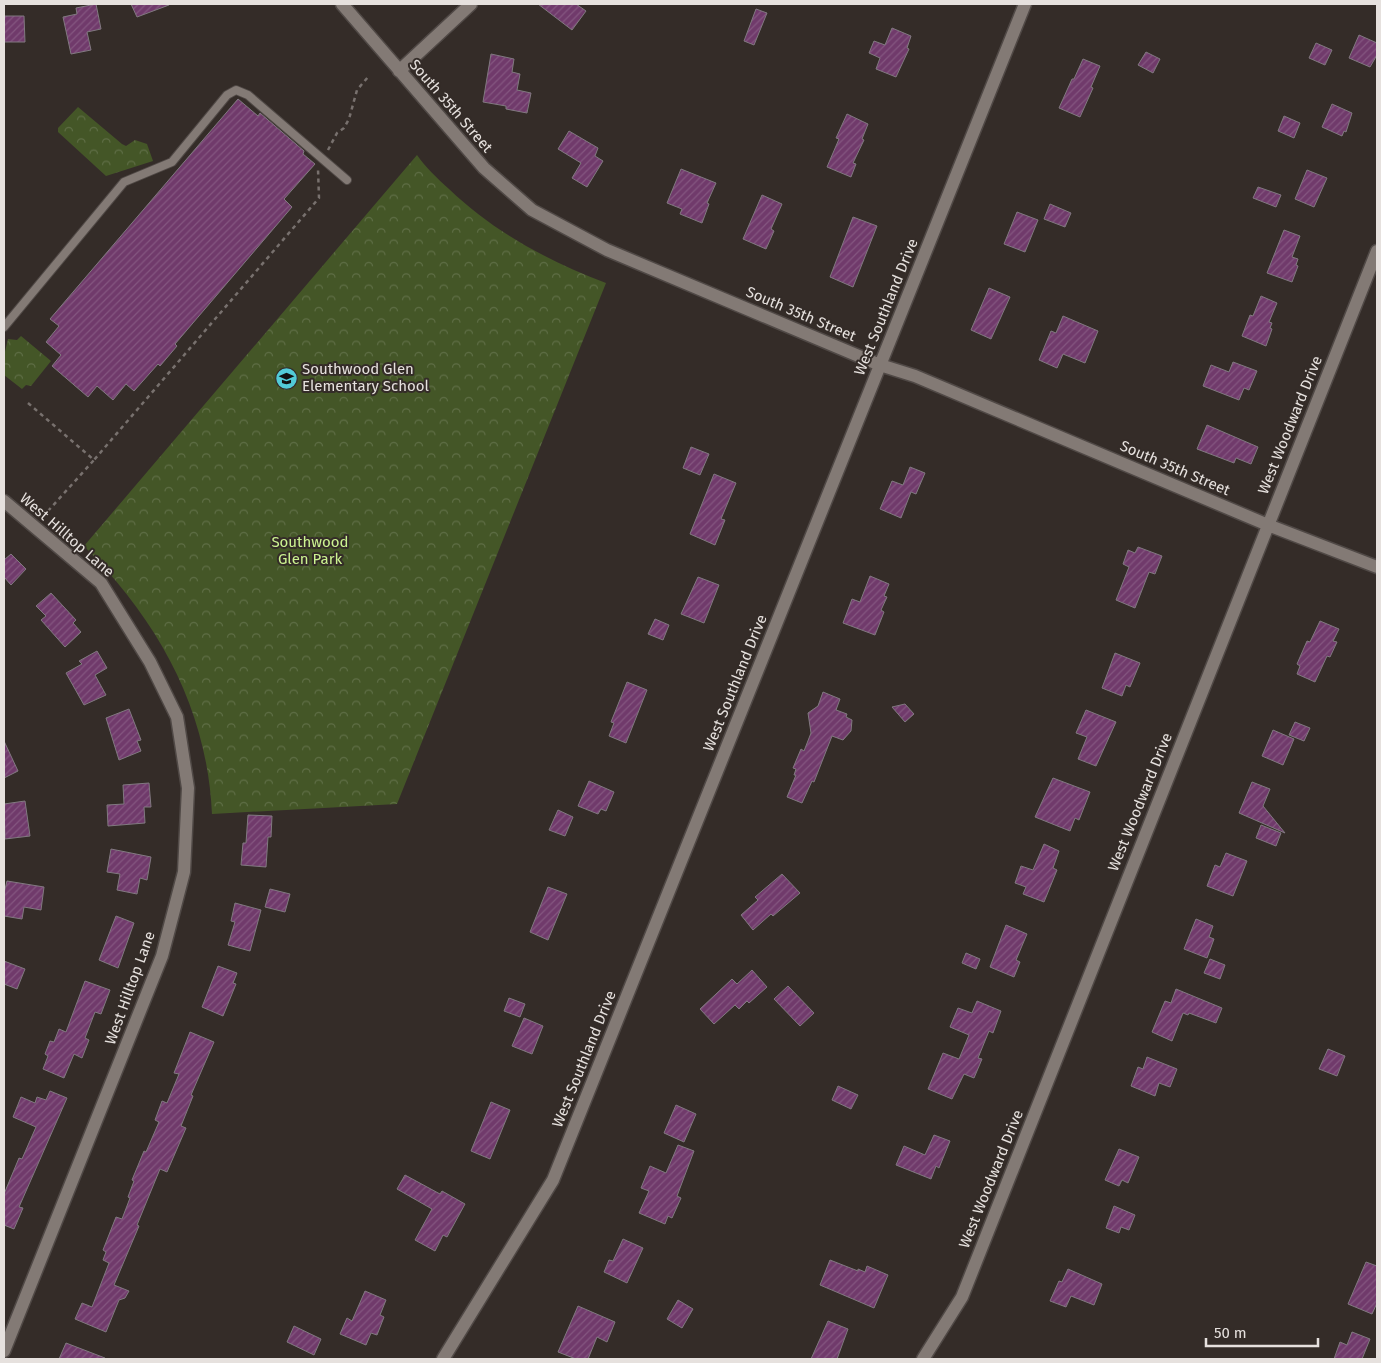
<svg xmlns="http://www.w3.org/2000/svg" width="1381" height="1363" viewBox="0 0 1381 1363" font-family="'Fira Sans',sans-serif">
	<defs>
		<pattern id="park-crowns" width="20" height="18" patternUnits="userSpaceOnUse" patternTransform="scale(1.25)"><rect width="20" height="18" fill="#445627"/><path d="M2 6a3 3 0 1 1 6 0M12 15a3 3 0 1 1 6 0" fill="none" stroke="#5f6e46"/></pattern>
		<pattern id="building-hatch" width="6" height="6" patternUnits="userSpaceOnUse" patternTransform="scale(1.25)"><rect width="6" height="6" fill="#703a6b"/><path d="M-1 1l2-2M0 6l6-6M5 7l2-2" fill="none" stroke="#845680"/></pattern>
	</defs>
	<rect width="100%" height="100%" fill="#342c28"/>
	<path fill="url(#park-crowns)" d="M78,107L122,144L126,146L135,140L147,144L153,161L106,176L58,132V128Z
		M417,155C426,168 437,178 449,189C494,232 548,261 606,283L397,804L212,814C207,707 158,621 84,546Z
		M21,336L51,361L31,386L26,385L22,389L4,375V356L8,339L17,340Z"/>
	<path fill="url(#building-hatch)" stroke="#817980" d="M96,4L101,29L87,32L91,50L71,54L63,17L77,14L76,8Z
		M131,4H169V5L137,17Z
		M538,4H576L586,11L572,30Z
		M756,9L767,13L754,45L744,41Z
		M4,16H24L25,42H4Z
		M892,28L911,36L907,48L909,49L896,77L876,69L880,58L869,53L874,41L885,45Z
		M1359,35L1377,43V55L1370,67L1349,58Z
		M1316,43L1332,50L1325,65L1309,58Z
		M1146,52L1160,59L1153,73L1138,65Z
		M491,54L514,59L512,72L520,74L517,90L531,93L527,113L506,109V106L483,102Z
		M1083,59L1100,66L1091,87L1093,88L1080,117L1059,108L1072,79H1074Z
		M238,99L258,116L260,113L304,151L303,154L315,164L284,199L292,207L175,344L177,346L160,366L158,364L134,391L126,384L113,400L97,386L88,397L52,366L61,355L46,342L59,326L50,319Z
		M1332,104L1352,113L1346,132L1344,131L1342,136L1322,127Z
		M847,114L868,124L862,139L864,140L853,163L856,164L851,177L827,167L839,139L836,138Z
		M1284,116L1300,123L1294,138L1278,131Z
		M569,131L598,148L595,156L603,161L587,187L572,178L581,163L558,149Z
		M681,169L716,183L707,203L709,204L702,223L680,214L682,209L667,203Z
		M1307,170L1327,178L1314,207L1295,199Z
		M1258,187L1281,195L1276,207L1253,198Z
		M762,195L782,204L771,229L774,231L766,249L743,239Z
		M1050,204L1071,213L1065,227L1044,219Z
		M1017,212L1038,220L1025,252L1004,244Z
		M853,217L877,226L853,287L830,277Z
		M1284,230L1300,236L1292,257L1298,259L1296,265L1298,266L1292,282L1267,273Z
		M989,288L1010,297L991,339L971,330Z
		M1261,296L1277,303L1269,322L1272,323L1270,328L1272,329L1266,346L1242,336L1250,315L1253,316Z
		M1063,316L1098,331L1085,363L1063,354L1057,368L1039,360L1051,331L1056,333Z
		M1233,362L1257,371L1249,390L1244,388L1239,400L1203,386L1211,365L1229,372Z
		M1207,425L1258,447L1251,464L1236,458L1234,463L1197,449Z
		M691,447L709,454L700,475L683,468Z
		M910,467L925,473L916,494L911,492L901,518L880,509L892,481L903,485Z
		M714,474L736,483L721,519L725,520L715,545L690,534Z
		M1138,547L1162,556L1155,574L1149,572L1135,608L1116,600L1129,567L1123,564L1128,550L1135,553Z
		M11,554L26,569L11,585L4,577V560Z
		M870,576L889,584L884,596L887,597L881,610L884,612L875,635L843,623L852,599L860,602Z
		M698,577L719,585L704,623L681,614Z
		M51,593L76,620L73,623L81,632L65,647L41,620L46,616L36,606Z
		M655,619L669,625L663,640L648,634Z
		M1320,621L1339,629L1333,641L1337,642L1330,657L1327,656L1315,682L1297,674L1300,666L1297,664L1307,641L1310,642Z
		M97,651L107,668L95,675L106,695L84,705L66,673L82,664L79,661Z
		M1115,653L1140,663L1130,687L1126,685L1122,696L1102,688Z
		M627,682L647,690L626,743L609,736L614,723L611,722Z
		M823,692L840,699L836,710L847,714L846,717L852,720L851,731L843,740L832,736L814,782L812,781L802,803L787,797L796,775H794L796,769L793,768L801,749L804,751L811,733L808,713L818,706Z
		M905,704L914,714L905,722L892,707Z
		M129,709L141,740L137,741L141,751L119,760L106,718Z
		M1086,710L1116,722L1096,766L1078,759L1087,737L1076,733Z
		M1295,722L1310,728L1304,741L1289,735Z
		M1273,730L1294,739L1283,765L1262,756Z
		M4,741L18,771L4,778Z
		M1053,778L1090,792L1079,820L1075,818L1070,831L1035,817Z
		M589,781L614,792L606,811L601,809L598,814L578,806Z
		M1252,782L1270,789L1263,806L1285,833L1239,813Z
		M149,783L151,807H144L145,823L108,826L107,805L124,804L123,785Z
		M25,801L30,836L5,839L4,804Z
		M558,810L573,817L565,836L549,830Z
		M248,815L272,816L271,837H268L266,867L241,865L243,843H246Z
		M1261,825L1281,833L1276,846L1256,838Z
		M1044,844L1059,851L1053,868L1057,870L1044,902L1023,894L1026,887L1015,883L1021,866L1033,870Z
		M111,849L151,857L147,880L140,878L137,894L117,890L120,874L107,872Z
		M1226,853L1247,861L1233,896L1207,886L1215,865L1220,867Z
		M782,874L800,893L773,916L771,914L753,930L741,915L758,900L755,897Z
		M7,881L44,887L41,910L24,907L22,919L4,916V893Z
		M548,887L567,894L548,940L530,932Z
		M270,889L290,894L285,912L265,907Z
		M235,903L261,910L250,951L228,945L235,922L231,921Z
		M116,916L134,923L118,968L99,960Z
		M1196,919L1213,926L1209,937L1214,939L1207,958L1184,949Z
		M1006,925L1027,934L1016,960L1020,962L1014,977L990,967Z
		M966,953L980,959L976,969L962,963Z
		M1210,959L1225,965L1220,979L1204,973Z
		M4,961L25,969L17,989L4,984Z
		M218,966L237,973L233,983L236,984L223,1016L202,1007Z
		M752,970L767,987L749,1003L747,1001L739,1009L735,1005L714,1024L700,1009L732,979L737,984Z
		M85,981L110,990L101,1014L95,1012L85,1038L89,1040L82,1058L74,1054L64,1078L43,1069L48,1056L45,1054L50,1041L54,1042L59,1029L66,1032Z
		M788,986L814,1013L800,1026L774,999Z
		M1176,989L1222,1008L1216,1023L1189,1013L1188,1015L1183,1013L1172,1041L1152,1032L1165,1001L1171,1003Z
		M509,998L525,1004L520,1017L504,1011Z
		M977,1001L1001,1011L993,1033L989,1031L978,1058L982,1059L974,1078L964,1074L952,1099L928,1089L943,1053L959,1059L969,1035L950,1027L958,1008L972,1013Z
		M524,1018L543,1026L532,1054L512,1046Z
		M190,1032L214,1042L191,1095L193,1096L181,1126L186,1128L167,1172L160,1169L137,1225L139,1226L114,1285L129,1291L125,1298L119,1300L106,1332L75,1319L82,1303L92,1307L109,1263L103,1260L106,1252L103,1250L116,1217L122,1219L130,1198L128,1197L134,1181L132,1180L144,1151L146,1152L159,1122L155,1120L162,1101L167,1103L179,1074L174,1073Z
		M1328,1049L1345,1056L1337,1076L1319,1069Z
		M1147,1057L1177,1069L1170,1087L1159,1083L1155,1096L1131,1086L1138,1067L1143,1069Z
		M838,1086L858,1095L851,1109L832,1100Z
		M50,1091L67,1098L19,1207L23,1208L14,1229L4,1225V1194L19,1158L22,1159L36,1127L13,1117L21,1097L35,1103L37,1097L46,1100Z
		M491,1102L510,1110L490,1159L471,1151Z
		M676,1105L696,1114L684,1142L664,1133Z
		M934,1135L950,1141L939,1168L936,1166L931,1179L896,1165L904,1146L925,1155Z
		M678,1145L694,1151L677,1196L681,1198L672,1218L668,1216L665,1224L639,1213L649,1191L641,1188L650,1166L666,1173Z
		M1119,1149L1139,1157L1128,1183L1122,1180L1119,1186L1105,1180Z
		M405,1175L440,1194L442,1191L465,1204L447,1237L443,1235L435,1251L415,1240L432,1209L397,1189Z
		M1114,1206L1135,1215L1129,1230L1121,1227L1119,1233L1106,1228Z
		M623,1239L643,1248L627,1283L604,1272L609,1260L613,1261Z
		M830,1260L858,1271V1269L865,1272L867,1266L888,1275L874,1308L820,1285Z
		M1366,1262L1377,1266V1303L1372,1314L1348,1304Z
		M1068,1269L1102,1284L1094,1305L1071,1296L1066,1307L1050,1301L1059,1281L1062,1282Z
		M365,1291L386,1300L380,1315L384,1317L377,1335L371,1333L366,1345L340,1334L347,1318L352,1321Z
		M678,1300L693,1309L682,1328L667,1319Z
		M578,1306L615,1322L607,1342L597,1337L588,1359H576L558,1352Z
		M828,1321L848,1329L837,1359H811Z
		M294,1326L321,1339L314,1355L287,1342Z
		M1352,1332L1370,1339L1362,1359H1334L1340,1342L1347,1345Z
		M66,1343L105,1358V1359H59Z"/>
	<g fill="none" stroke-linecap="round" stroke-linejoin="round">
		<defs>
			<path id="lane" d="M4,327L124,182L172,162L227,95L236,90L248,95L347,180"/>
			<path id="street" d="M342,4L484,168L532,210L607,250L880,365L915,376L1268,525L1377,567
				M399,71L471,4
				M4,501L101,583L150,662L177,717L188,788L184,872L162,956L4,1351
				M443,1359L553,1180L1025,4
				M923,1359L962,1297L1377,251"/>
		</defs>
		<use href="#lane" stroke="#504946" stroke-width="10"/>
		<use href="#street" stroke="#504946" stroke-width="15"/>
		<path stroke="#78716e" stroke-width="2.5" stroke-dasharray="4 4" stroke-linecap="butt" d="M328,150L337,133L344,128L349,119L357,90L368,77
			M28,403L94,460L319,198L318,169
			M48,511L94,460"/>
		<use href="#lane" stroke="#837a75" stroke-width="8"/>
		<use href="#street" stroke="#837a75" stroke-width="12"/>
	</g>
	<defs>
		<symbol id="school-disc" viewBox="-11 -11 22 22"><circle r="9.5" fill="#52cbd8" stroke="#342c28"/><path d="M0-5L7-2L0 1L-7-2ZM-4 1L0 2.5L4 1V4Q0 6-4 4Z" fill="#111"/></symbol>
	</defs>
	<g fill-rule="evenodd">
		<use href="#school-disc" x="274" y="366" width="25" height="25"/>
	</g>
	<g text-anchor="middle" dominant-baseline="central" stroke-width="4" stroke-linejoin="round" paint-order="stroke">
		<g font-size="15" fill="#e6e1de" stroke="#342c28">
			<text transform="translate(451 106) rotate(49)">South 35th Street</text>
			<text transform="translate(886 307) rotate(-68)">West Southland Drive</text>
			<text transform="translate(801 314) rotate(23)">South 35th Street</text>
			<text transform="translate(1290 425) rotate(-68)">West Woodward Drive</text>
			<text transform="translate(1175 468) rotate(23)">South 35th Street</text>
			<text transform="translate(67 535) rotate(41)">West Hilltop Lane</text>
			<text transform="translate(735 683) rotate(-68)">West Southland Drive</text>
			<text transform="translate(1140 802) rotate(-68)">West Woodward Drive</text>
			<text transform="translate(130 988) rotate(-70)">West Hilltop Lane</text>
			<text transform="translate(584 1059) rotate(-68)">West Southland Drive</text>
			<text transform="translate(991 1179) rotate(-68)">West Woodward Drive</text>
		</g>
		<g font-size="15" fill="#e6e1de" stroke="#342c28" text-anchor="start">
			<text x="302" y="369">Southwood Glen<tspan x="302" dy="17">Elementary School</tspan></text>
		</g>
		<g font-size="15" fill="#ccf391" stroke="#342c28">
			<text x="310" y="542">Southwood<tspan x="310" dy="17">Glen Park</tspan></text>
		</g>
	</g>
	<rect width="1381" height="1363" fill="none" stroke="#e6e1de" stroke-width="10"/>
	<path d="M1206 1338v8h112v-8" fill="none" stroke="#e6e1de" stroke-width="2.5"/>
	<text x="1214" y="1338" font-size="15" fill="#e6e1de" stroke="#342c28" stroke-width="4" paint-order="stroke">50 m</text>
</svg>
